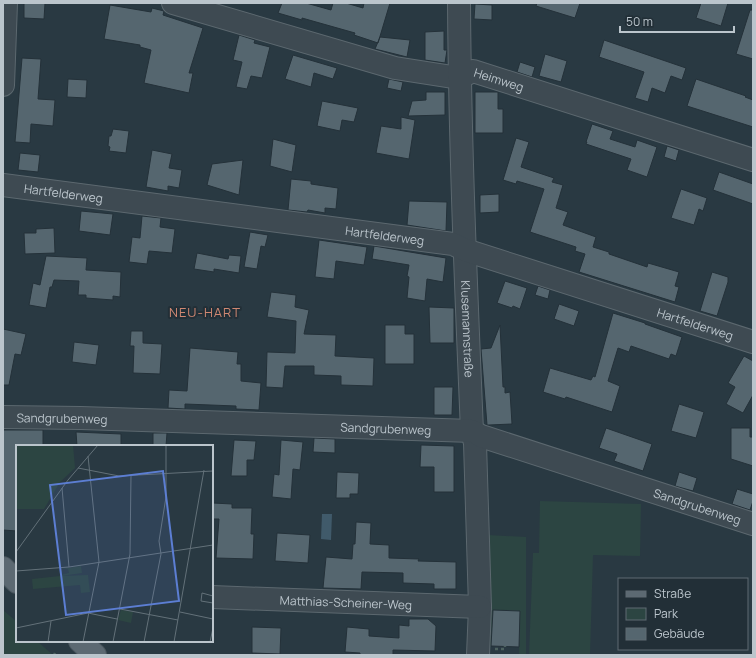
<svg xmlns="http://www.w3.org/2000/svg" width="756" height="658" viewBox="0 0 756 658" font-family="Manrope,sans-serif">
	<rect width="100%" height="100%" fill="#293942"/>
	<path fill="#2c4542" d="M540,501L641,504L640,556L593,555L590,655H529L533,553H539Z
		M488,535L526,537V655H519L520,611L491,646H488Z
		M3,610L17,622V641H37L53,655H3Z"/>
	<path fill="#405a6a" d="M322,514H332L331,540L321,539Z"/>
	<path fill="#55666f" stroke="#243139" d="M24,3H45L44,19L24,18Z
		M282,3H306L331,10L333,3H346L363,8L364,3H390L378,43L354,35L355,33L302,18V20L278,13Z
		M537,3H580L575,18L536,6Z
		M701,3H728L721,26L696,18Z
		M475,4L492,5V20L474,19Z
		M110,5L151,12L152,8L164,11L163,15L203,28L189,73H193L189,93L144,83L151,50L140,47V45L104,39Z
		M750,10H753V59L736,54Z
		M444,31V50H447L445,63L425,60V32Z
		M239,35L255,40L254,43L270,47L262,78L251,76L247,89L236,87L242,62L233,60Z
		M380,37L410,40L407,57L375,49Z
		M604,40L686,68L682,80L671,76L665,93L652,88L648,102L635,98L644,72L599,57Z
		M545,54L567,61L561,82L539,76Z
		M293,55L337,68L333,79L314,73L311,87L285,79Z
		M22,58L41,59L38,99L55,100L53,126L31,124L30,143L15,142Z
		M520,62L535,67L532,77L517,72Z
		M68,79L87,80L86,98L67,97Z
		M389,79L403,82L401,91L387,88Z
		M696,79L746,96L745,97L753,100V127L687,106Z
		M426,92H445V115L408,116L412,101L426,100Z
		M475,92H498V109H503V133H475Z
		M322,101L358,108L354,122L342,120L340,131L317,126Z
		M401,117L415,120L409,159L376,153L381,126L401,129Z
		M592,124L613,131L610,139L635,147L637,140L657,147L647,177L627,170L631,159L586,144L587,142H586Z
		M113,129L129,131L126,153L109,151L110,147L108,146L109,136H111Z
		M516,138L529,142L521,167L554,178L552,182L563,185L556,208L568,212L563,225L596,237L593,247L609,252V254L647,267L648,263L679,272L675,286L679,287L675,302L579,272L585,254L575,251L576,247L530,232L544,189L517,181L516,184L503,180Z
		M273,139L296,145L292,172L270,166Z
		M667,146L679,150L676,161L664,157Z
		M152,150L172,154L169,168L182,170L179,188L168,186V191L146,187Z
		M20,153L40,155L38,172L18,170Z
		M243,160L239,195L207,185L212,164Z
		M719,172L753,184V204L713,190Z
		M291,179L311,181V184L338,188L336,209L325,208V213L308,210L307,212L288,210Z
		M681,189L707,198L703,211L699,209L694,225L671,218Z
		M499,194V212L480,213V195Z
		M409,201L447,202L446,231L407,225Z
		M81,211L113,214L110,235L79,231Z
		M142,216L161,218L160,227L175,229L172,253L149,251L147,264L129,262L132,237L140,238Z
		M54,228L55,253L25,254L24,233H36V229Z
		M250,232L268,235L265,247L261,246L257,269L244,267Z
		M319,240L367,247L364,265L336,261L334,279L315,277Z
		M374,246L446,258L443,282L427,279L425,301L407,298L409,277L407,276L409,265L372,259Z
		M197,253L228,259L229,255L241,256L239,273L214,269V272L194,269Z
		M46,256L87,258L86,270L121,272L120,297L113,296V300L86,298V295H78L79,281L54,280L52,287H50L46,308L29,305L33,283L40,285Z
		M712,272L728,277V282L717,316L700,311Z
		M505,281L527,288L520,309L513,306L512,308L497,303Z
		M538,286L550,290L548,299L535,295Z
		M271,292L296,295L295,307L309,310L304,334L336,335L335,356L374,358L373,386L341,385V376L314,375V366H285L283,388L266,387L267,352L295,353L296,321L267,317Z
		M559,304L579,311L574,326L554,319Z
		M429,307L454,308V343H430Z
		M613,313L645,323V324L682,337L676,356L671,354L669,359L631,346L629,352L618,348L608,381L620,386L612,412L566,397L565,399L543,392L550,368L591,380L593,376L595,377Z
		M385,325H405V334H414V364H385Z
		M500,325L503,387H505V393L510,392L512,424L489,425H487L481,349L491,348Z
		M3,329L26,334L21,355L15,354L9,385H3Z
		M131,331H143V343L162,344L160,374L133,373L134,346H130Z
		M74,342L99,345L96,365L72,362Z
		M190,348L238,352L237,364H241V381L261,383L259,410L236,409V406L185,404V409L168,408L169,390L187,391Z
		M744,356L753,361V395L743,413L726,404L735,387L728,383Z
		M434,387H453L452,415H434Z
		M679,404L704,412L696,438L671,431Z
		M606,428L652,444L643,471L614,461L617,454L599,448Z
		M731,428H750V437H753V466L731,459Z
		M3,430H43V446H17V531L3,530Z
		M76,432L121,434V446H77Z
		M153,433H167L166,446H153Z
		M314,438L335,439V453L313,452Z
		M234,440L256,441L254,460H247V476H231Z
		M281,440L303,442L300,470L293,469L291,499L272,497L274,474L279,475Z
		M421,445L454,446V492H434V467H420Z
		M337,472L359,473L358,494H350V498H336Z
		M679,472L697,478L693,491L675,486Z
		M737,489L753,494V501L750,510L732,504Z
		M213,503L232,504V508H252L251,534H254L253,559L216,558L219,519H212Z
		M356,522L371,523L370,544L389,545V558L419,559L418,561L456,562V589H434V584L403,583V573L362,572L361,589L323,588L326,557L352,559L353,544H355Z
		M277,533L310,535L308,563L275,561Z
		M493,610L520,611L519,647L491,646Z
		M409,619H428L436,626L435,651L393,650V655H360V653L345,652L347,627L369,629V636L399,638V625L409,626Z
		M252,627L281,628L280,654L252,653Z"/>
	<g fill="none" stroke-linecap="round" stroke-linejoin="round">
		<defs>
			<g id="minor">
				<path id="s1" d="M173,3L395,68L459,78L473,71L753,160"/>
				<path id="s2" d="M459,3C460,146 466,289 472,431L475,443L480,607L478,655"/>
				<path d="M3,85L6,3"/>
				<path id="s3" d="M3,185L453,244L465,250L753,342"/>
				<path id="s4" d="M3,417L81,418L472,431L481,436L753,524"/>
				<path id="s5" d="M212,597L480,607"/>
			</g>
			<path id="major" d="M3,568L17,582
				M80,641L95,655"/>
		</defs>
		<use href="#minor" stroke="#5c686f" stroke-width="24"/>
		<use href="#major" stroke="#4a565e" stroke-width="24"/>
		<path stroke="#4c615f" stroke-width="2.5" stroke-dasharray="3 3" stroke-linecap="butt" d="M495,649H505V646
			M54,655L55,653"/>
		<use href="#minor" stroke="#3e4a52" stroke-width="22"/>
		<use href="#major" stroke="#5c6972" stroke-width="22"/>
	</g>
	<g text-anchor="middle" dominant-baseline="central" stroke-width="4" stroke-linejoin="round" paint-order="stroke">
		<g font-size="12" fill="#bbc5cc" stroke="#222f37">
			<text stroke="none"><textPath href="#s1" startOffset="339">Heimweg</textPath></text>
			<text stroke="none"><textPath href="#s3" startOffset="61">Hartfelderweg</textPath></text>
			<text stroke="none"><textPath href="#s3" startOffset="385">Hartfelderweg</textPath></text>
			<text stroke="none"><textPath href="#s3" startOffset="709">Hartfelderweg</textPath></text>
			<text stroke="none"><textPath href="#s2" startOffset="326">Klusemannstraße</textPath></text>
			<text stroke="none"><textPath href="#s4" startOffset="59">Sandgrubenweg</textPath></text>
			<text stroke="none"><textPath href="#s4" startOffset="383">Sandgrubenweg</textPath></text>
			<text stroke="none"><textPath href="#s4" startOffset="707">Sandgrubenweg</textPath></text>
			<text stroke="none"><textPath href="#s5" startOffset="134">Matthias-Scheiner-Weg</textPath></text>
		</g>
		<g font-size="13" letter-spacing="1" fill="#d08872" stroke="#222f37">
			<text x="205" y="312">NEU-HART</text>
		</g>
	</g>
	<g transform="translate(16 445)">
		<rect width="197" height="197" fill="#293942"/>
		<path d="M0,0H57L59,23L44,37L28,64H0ZM65,121L66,128L45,131L72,130L74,147L65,148L64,140L17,144L16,134L44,131V130L53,128L52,124H46ZM105,165L117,167L115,178L102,175Z" fill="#2c4542"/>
		<path fill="none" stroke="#637179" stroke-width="1" d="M62,23L103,31L197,26M46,43L53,122M0,107L52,35L82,0M0,126L53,122L197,100M197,151L186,148L185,156L197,158M104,164L162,175M164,167L197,174M0,183L72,168L101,174M32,197L35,176M67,197L83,117L72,11M97,197L114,109L115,30M128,197L145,109L143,96L150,52V0M158,197L188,25M194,197L197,183"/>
		<path fill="#5c7ed3" fill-opacity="0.15" stroke="#5c7ed3" stroke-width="2" d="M147,26L163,156L50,170L34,40Z"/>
		<rect width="197" height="197" fill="none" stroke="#bbc5cc" stroke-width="2"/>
	</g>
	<rect width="756" height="658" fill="none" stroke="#bbc5cc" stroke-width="8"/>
	<rect x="618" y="578" width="130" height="72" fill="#222f37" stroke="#5f6b73"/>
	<rect x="626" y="591" width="20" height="6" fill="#5c6972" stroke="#5f6b73"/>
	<text x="654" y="598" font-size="12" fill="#bbc5cc">Straße</text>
	<rect x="626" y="608" width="20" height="12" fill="#2c4542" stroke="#5f6b73"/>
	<text x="654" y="618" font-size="12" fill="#bbc5cc">Park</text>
	<rect x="626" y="628" width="20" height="12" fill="#55666f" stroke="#5f6b73"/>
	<text x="654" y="638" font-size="12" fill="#bbc5cc">Gebäude</text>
	<path d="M620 26v6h114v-6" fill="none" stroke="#bbc5cc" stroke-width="2"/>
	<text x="626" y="26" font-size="12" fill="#bbc5cc" stroke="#222f37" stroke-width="3" paint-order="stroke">50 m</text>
</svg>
